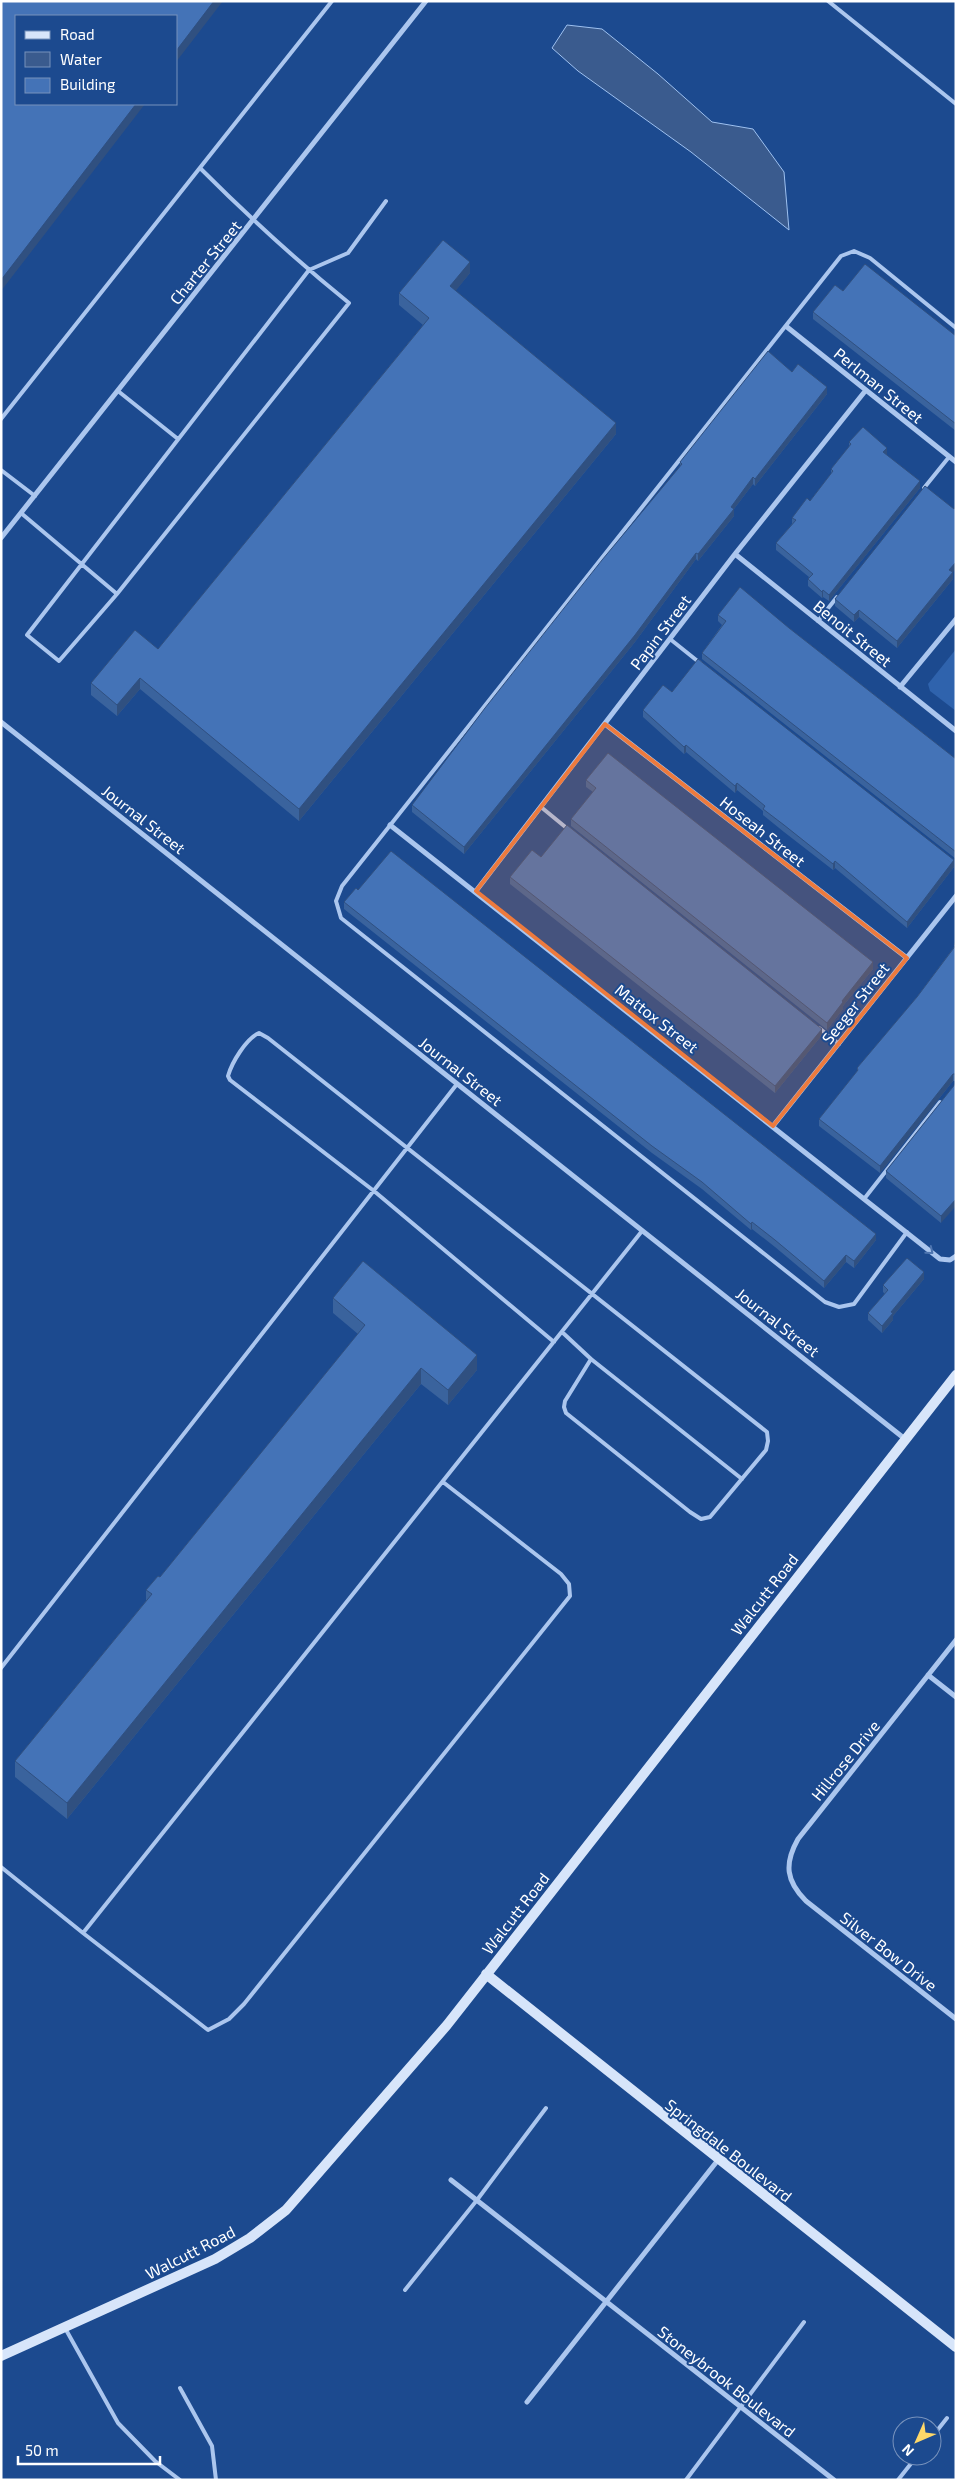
<svg xmlns="http://www.w3.org/2000/svg" width="957" height="2481" viewBox="0 0 957 2481" font-family="'Exo 2',sans-serif">
	<rect width="100%" height="100%" fill="#1c4a8f"/>
	<path fill="#2f63ad" d="M956,649V711L930,691L928,684Z"/>
	<path fill="#3a5b8e" stroke="#9ec1f0" d="M567,25L602,29L658,74L712,122L753,129L784,172L789,230L691,152L578,71L552,48Z"/>
	<g fill="none" stroke-linecap="round" stroke-linejoin="round">
		<path stroke="#abc6ee" stroke-width="4" d="M828,1L956,104
			M118,391L178,439
			M1,419L332,1
			M1,470L35,496
			M924,488L949,457
			M21,513L117,594L349,303C297,261 248,216 201,169
			M117,594L59,661L27,635L309,270L348,253L386,201
			M818,621L837,597
			M670,639L700,663
			M541,807L569,830
			M819,1028L839,1044
			M864,1199L940,1102
			M907,1232L854,1304L839,1307L825,1302L341,918L336,901L342,886L841,256L854,251L870,258L956,328
			M554,1342L374,1191L230,1080L228,1076C232,1062 246,1039 259,1033L268,1038L767,1432L768,1441L766,1450L710,1517L701,1519L690,1512L566,1413L564,1407L565,1401L591,1359L562,1332
			M591,1359L742,1479
			M443,1482L561,1574L569,1584L570,1596L244,2004L229,2019L208,2030L83,1933L642,1231
			M1,1668L457,1084
			M1,1867L83,1933
			M405,2290L477,2200L546,2108
			M65,2328L118,2423L155,2461L180,2480
			M180,2388L212,2446L216,2480
			M932,2437L947,2418
			M686,2480L804,2322
			M898,2480L917,2456"/>
		<path stroke="#abc6ee" stroke-width="5" d="M787,327L956,462
			M1,538L426,1
			M735,554L956,731
			M900,687L956,619
			M1,722L905,1439
			M605,724L907,958
			M390,825L940,1259L950,1260L956,1256
			M476,891L735,554L866,390
			M773,1126L956,896
			M956,1640L798,1839C784,1864 786,1881 806,1901L956,2019
			M928,1675L956,1697
			M451,2180L834,2480
			M527,2402L718,2160"/>
		<path stroke="#d7e5fa" stroke-width="10" d="M486,1974L956,2347
			M1,2356L215,2259L250,2238L286,2210L447,2025L956,1375"/>
	</g>
	<path fill="#3a639d" d="M470,273L455,291L616,434L299,821L140,689L117,716L91,695V683L158,649L423,325L399,305V293Z
		M843,291L956,336V431L813,319V312Z
		M792,372L827,394L755,486L753,484L734,509V516L698,561L696,559L635,642L464,854L412,812V805L680,466V462Z
		M849,442L887,455L920,488L829,601L823,597L822,598L808,586V579L809,577L776,550V543L792,524V518L810,501L831,474V469L849,447Z
		M953,572V579L897,648L859,617L854,622L835,606V599Z
		M718,615L789,628L956,759V859L702,659V653L722,625L718,621Z
		M672,692L954,867L907,928L835,868L833,870L784,832L763,815V811L737,790L735,793L686,752L684,754L643,717V710Z
		M586,780L873,969L843,1006V1009L827,1030L571,826V819L593,792L586,787Z
		M541,857L822,1035L775,1093L510,884V877Z
		M344,902L876,1240L854,1268L846,1262L824,1288L775,1247L752,1229L751,1230L702,1189L652,1153L344,909Z
		M956,942V1081H953L880,1173L819,1126V1119L857,1072V1068L917,997L954,947V944Z
		M956,1083L941,1223L886,1178V1171Z
		M924,1279L893,1316V1320L882,1333L868,1320V1313L885,1294L883,1292V1285Z
		M333,1298L477,1370L448,1405L421,1384L67,1819L15,1777V1761L146,1601V1590L160,1577L358,1334L333,1313Z"/>
	<path fill="#305080" d="M214,1H223L176,62V51Z
		M136,104H145L1,291V280Z
		M470,262V273L450,298V286Z
		M827,387V394L755,486V479Z
		M616,423V434L299,821V809Z
		M887,448V455L883,459V452Z
		M753,477V484L734,509V516L698,561V554L731,507Z
		M920,481V488L829,601V595Z
		M696,553V559L635,642L464,854V847Z
		M956,562V569L949,576V570Z
		M953,572V579L897,648V641Z
		M823,590V597L822,598V592Z
		M859,610V617L854,622V615Z
		M140,678V689L117,716V705Z
		M686,745V752L684,754V747Z
		M737,783V790L735,793V786Z
		M954,860V867L907,928V922Z
		M835,861V868L833,870V864Z
		M873,962V969L843,1006V1009L827,1030V1023L842,1001Z
		M822,1029V1035L775,1093V1086Z
		M953,1074V1081L880,1173V1166Z
		M956,1199V1206L941,1223V1216Z
		M752,1222V1229L751,1230V1224Z
		M876,1234V1240L854,1268V1261Z
		M846,1255V1262L824,1288V1281Z
		M924,1272V1279L893,1316V1320L882,1333V1326L891,1312Z
		M477,1355V1370L448,1405V1390Z
		M421,1368V1384L67,1819V1803Z"/>
	<path fill="#4473b7" stroke="#305080" d="M1,1H214L176,51V16H16V104H136L1,280Z
		M443,240L470,262L450,286L616,423L299,809L140,678L117,705L91,683L135,630L158,649L429,318L399,293Z
		M865,264L956,336V424L813,312L835,285L843,291Z
		M768,351L792,372L798,364L827,387L755,479L753,477L731,507L734,509L698,554L696,553L635,635L464,847L412,805L485,708L602,560L682,464L680,462Z
		M863,427L887,448L883,452L920,481L829,595L823,590L822,592L808,579L813,574L776,543L796,520L792,518L807,498L810,501L833,471L831,469L851,444L849,442Z
		M925,486L954,509L956,507V562L949,570L953,572L897,641L859,610L854,615L835,599Z
		M740,587L789,628L956,759V852L702,653L726,621L718,615Z
		M698,659L954,860L907,922L835,861L833,864L784,825L763,809L765,806L737,783L735,786L686,745L684,747L643,710L663,685L672,692Z
		M608,753L873,962L842,1001L843,1002L827,1023L571,819L596,788L586,780Z
		M567,825L822,1029L775,1086L510,877L532,850L541,857Z
		M391,851L876,1234L854,1261L846,1255L824,1281L775,1240L752,1222L751,1224L702,1182L652,1146L344,902L356,888L358,890Z
		M956,942V1074H953L880,1166L819,1119L858,1070L857,1068L917,997L956,945L954,944Z
		M956,1083V1199L941,1216L886,1171Z
		M907,1258L924,1272L891,1312L893,1313L882,1326L868,1313L888,1290L883,1285Z
		M363,1261L477,1355L448,1390L421,1368L67,1803L15,1761L152,1594L146,1590L158,1576L160,1577L365,1325L333,1298Z"/>
	<defs><path id="oneway-chevron" d="M-2-3.5L2.5 0L-2 3.5" fill="none" stroke-width="1.6" stroke-linecap="round" stroke-linejoin="round" transform="scale(1.25)"/></defs>
	<use stroke="#4e75b0" href="#oneway-chevron" transform="translate(930 1251) rotate(39)"/>
	<path fill="#ed7a3d" fill-opacity="0.2" stroke="#ed7a3d" stroke-width="4" stroke-linejoin="round" d="M605,724L907,958L773,1126L476,891Z"/>
	<g text-anchor="middle" dominant-baseline="central" stroke-width="4" stroke-linejoin="round" paint-order="stroke">
		<g font-size="16" fill="#fff" stroke="#1c4a8f">
			<text transform="translate(205 262) rotate(-51)">Charter Street</text>
			<text transform="translate(879 385) rotate(39)">Perlman Street</text>
			<text transform="translate(660 632) rotate(-53)">Papin Street</text>
			<text transform="translate(853 633) rotate(39)">Benoit Street</text>
			<text transform="translate(144 819) rotate(38)">Journal Street</text>
			<text transform="translate(763 831) rotate(38)">Hoseah Street</text>
			<text transform="translate(855 1003) rotate(-52)">Seeger Street</text>
			<text transform="translate(657 1018) rotate(38)">Mattox Street</text>
			<text transform="translate(461 1071) rotate(38)">Journal Street</text>
			<text transform="translate(778 1322) rotate(38)">Journal Street</text>
			<text transform="translate(764 1594) rotate(-52)">Walcutt Road</text>
			<text transform="translate(845 1760) rotate(-51)">Hillrose Drive</text>
			<text transform="translate(515 1913) rotate(-52)">Walcutt Road</text>
			<text transform="translate(889 1951) rotate(38)">Silver Bow Drive</text>
			<text transform="translate(729 2150) rotate(38)">Springdale Boulevard</text>
			<text transform="translate(190 2252) rotate(-27)">Walcutt Road</text>
			<text transform="translate(727 2381) rotate(38)">Stoneybrook Boulevard</text>
		</g>
	</g>
	<rect width="957" height="2481" fill="none" stroke="#ffffff" stroke-width="5"/>
	<rect x="15" y="15" width="162" height="90" fill="#1c4a8f" stroke="#7792bc"/>
	<rect x="25" y="31" width="25" height="8" fill="#d7e5fa" stroke="#7792bc"/>
	<text x="60" y="40" font-size="15" fill="#ffffff">Road</text>
	<rect x="25" y="52" width="25" height="15" fill="#3a5b8e" stroke="#7792bc"/>
	<text x="60" y="65" font-size="15" fill="#ffffff">Water</text>
	<rect x="25" y="78" width="25" height="15" fill="#4473b7" stroke="#7792bc"/>
	<text x="60" y="90" font-size="15" fill="#ffffff">Building</text>
	<g transform="translate(917 2441) rotate(225)"><circle r="24" fill="#1c4a8f" stroke="#7792bc"/>
	<path d="M0-4L9 19L0 12L-9 19Z" fill="#fed869"/>
	<text y="-8" font-size="14" font-weight="bold" text-anchor="middle" fill="#ffffff">N</text>
	</g>
	<path d="M18 2456v8h142v-8" fill="none" stroke="#ffffff" stroke-width="2.5"/>
	<text x="25" y="2456" font-size="15" fill="#ffffff" stroke="#1c4a8f" stroke-width="4" paint-order="stroke">50 m</text>
</svg>
